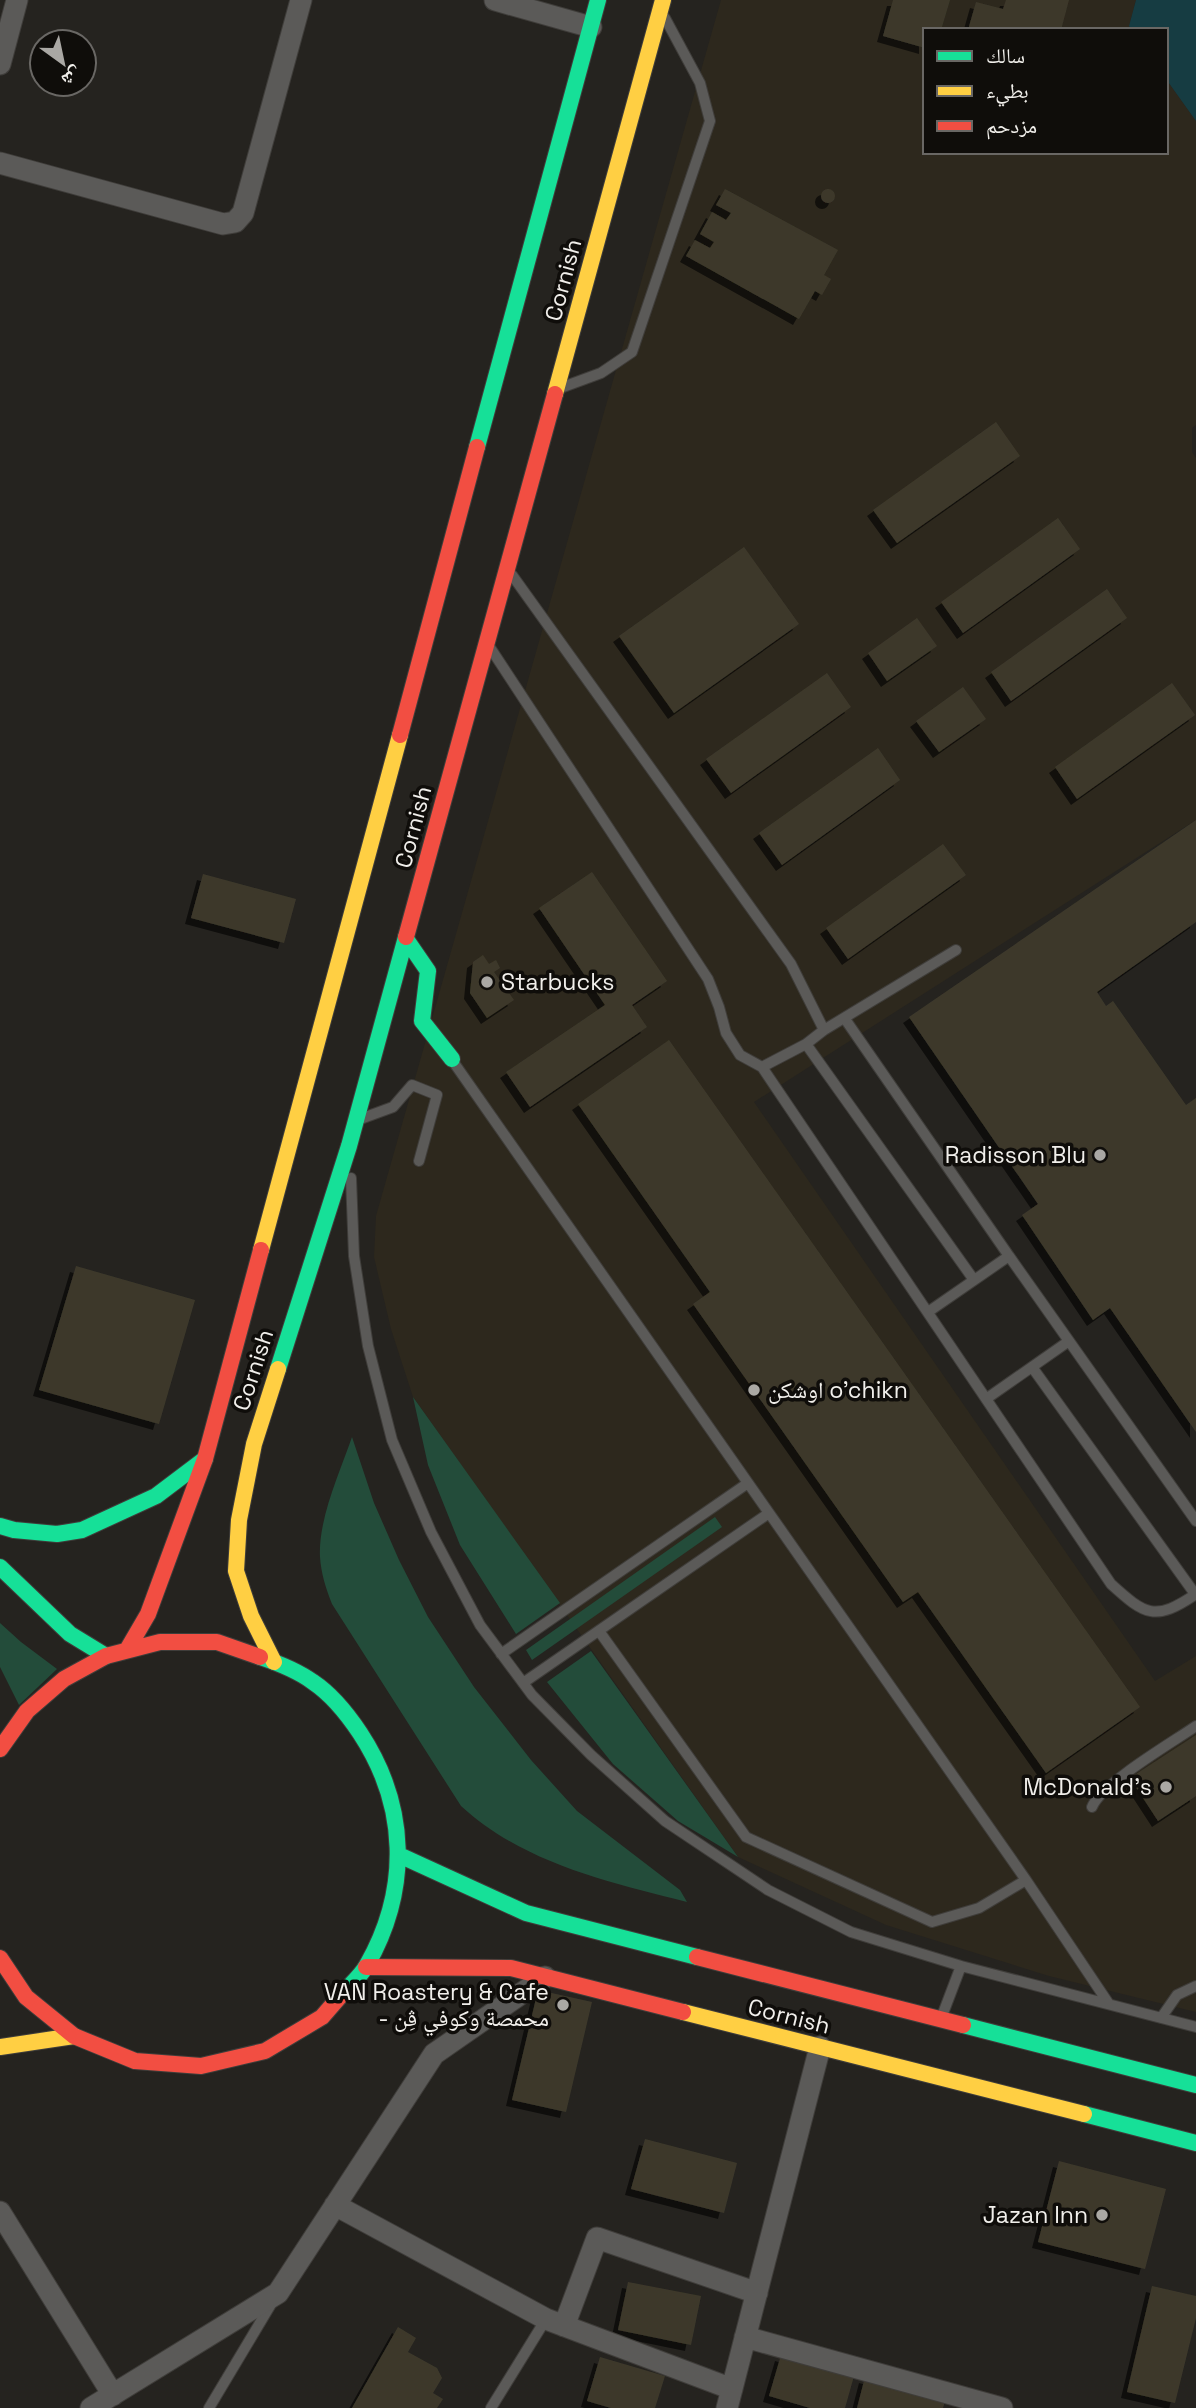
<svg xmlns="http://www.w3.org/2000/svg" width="1196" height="2408" viewBox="0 0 1196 2408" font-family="'Space Grotesk','Noto Naskh Arabic',sans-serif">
	<defs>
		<filter id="shadow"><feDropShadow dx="-6" dy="6" stdDeviation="0" flood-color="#0009"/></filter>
	</defs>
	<rect width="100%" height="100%" fill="#25231f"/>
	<path fill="#2d281d" d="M721,0H1136L1129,26L1132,30H925V152H1166V79L1196,121V425L1192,428V452L1196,458V820L754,1102L1155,1681L1196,1656V2012L1049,1976L886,1925L738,1857L413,1397L391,1329L374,1257L376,1216Z"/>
	<path fill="#234c3a" d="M413,1397L560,1603L516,1634L460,1545L428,1465Z
		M352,1437L374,1503L399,1560L428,1617L474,1687L531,1760L577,1811L680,1890L687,1902C608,1882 523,1863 461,1806L332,1604C326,1589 321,1573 320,1557C318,1519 340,1472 352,1437Z
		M715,1517L722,1527L532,1660L526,1650Z
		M0,1623L21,1642L57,1669L19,1705L0,1667Z
		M591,1651L738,1857L678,1821L613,1764L547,1682Z"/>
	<path fill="#163c42" d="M1136,0H1196V121L1166,79V30H1132L1129,26Z"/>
	<path fill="#3d392b" filter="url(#shadow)" d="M893,0H950L941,30H925V48L883,36Z
		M1006,0H1069L1061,30H968L976,2L1003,9Z
		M725,189L838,250L824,275L831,279L822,295L815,291L799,319L686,256L695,240L710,248L714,242L700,234L712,212L726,220L731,213L716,205Z
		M821 196a7 7 0 1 1 14 0a7 7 0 1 1-14 0Z
		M996,422L1020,456L897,543L873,510Z
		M1058,518L1080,549L963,633L941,602Z
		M744,547L799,624L674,713L619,636Z
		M1107,589L1127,618L1011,701L991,672Z
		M917,618L937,646L887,681L868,653Z
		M827,673L851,707L731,793L706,759Z
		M1172,683L1195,715L1077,799L1055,767Z
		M963,687L986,719L939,752L916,721Z
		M878,748L900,780L782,865L759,833Z
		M1196,820V922L1097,992L1106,1006L1113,1001L1186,1105L1196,1098V1432L1110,1308L1093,1320L1022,1215L1038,1204L909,1017Z
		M943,844L966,875L848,959L826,928Z
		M592,872L667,981L632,1005L647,1027L530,1107L506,1072L605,1005L539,908Z
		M203,874L296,899L284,943L191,918Z
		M483,955L489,964L496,960L500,968L494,972L514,1000L487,1018L470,993L473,962Z
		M669,1040L1140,1707L1046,1773L918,1592L903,1602L693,1304L710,1292L578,1104Z
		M76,1266L195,1300L159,1424L39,1390Z
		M1196,1735V1796L1158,1821L1130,1778Z
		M538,1990L592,2002L566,2112L512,2100Z
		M645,2139L737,2163L724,2213L631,2189Z
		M1059,2161L1166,2189L1145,2269L1038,2242Z
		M628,2282L701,2296L691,2345L618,2330Z
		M1152,2286L1196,2296V2318L1175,2403L1127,2392Z
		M398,2327L416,2338L408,2352L437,2368L442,2378L433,2393L443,2399L437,2408H352Z
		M781,2355L854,2376L845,2408H810L769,2396Z
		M600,2357L665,2376L655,2408H611L587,2401Z
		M865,2377L946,2398L943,2408H857Z"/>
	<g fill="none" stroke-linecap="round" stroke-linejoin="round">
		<defs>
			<path id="lane" d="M563,387L601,373L632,352L710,121L700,83L665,18
				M491,649L708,979L719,1007L726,1033L740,1055L762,1067L806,1044L824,1030L791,964L512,575
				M845,1019L1009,1256
				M824,1030L956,950
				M806,1044L974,1280
				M452,1060L1026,1880L979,1908L932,1922L746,1837L599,1631
				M762,1067L1111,1584C1145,1615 1155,1622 1196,1594
				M363,1118L393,1107L412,1085L437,1095L419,1161
				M351,1178L354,1256L368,1346L392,1440L431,1532L480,1625L532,1695L591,1755L665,1821L768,1890L851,1932L961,1966L1196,2027
				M928,1312L1009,1256L1069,1341L986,1399
				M1069,1341L1196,1521
				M1032,1367L1195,1594
				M501,1654L748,1483
				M523,1683L769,1513
				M1092,1807C1101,1784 1173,1742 1196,1726
				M1026,1880L1109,2004
				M942,2016L961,1966
				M1161,2018L1177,1995L1196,1986
				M209,2408L273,2301
				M491,2408L546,2319"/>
			<path id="street" d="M495,0L591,27
				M0,64L17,0
				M0,163L223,224L235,222L243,213L301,0
				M335,2205L546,2319L732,2389
				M0,2212L113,2395
				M564,2326L597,2238L757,2293
				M745,2337L1002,2408
				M91,2408L278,2293L434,2054L545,1977
				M727,2408L820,2047"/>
			<path id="fast" d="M477,447L598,0
				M406,939L428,971L422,1021L452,1059
				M278,1369L349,1146L406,937
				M0,1526L14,1530L57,1534L82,1530L156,1496L205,1459
				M0,1567L70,1634L106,1656
				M260,1657C278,1663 298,1671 313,1682C331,1694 348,1715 360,1733C408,1806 410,1889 367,1965C361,1976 350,1985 342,1994
				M399,1855L526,1913L697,1957
				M963,2025L1196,2085
				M1084,2114L1196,2143"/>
			<path id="slow" d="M555,394L663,0
				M261,1250L400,735
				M274,1662L251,1616L236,1571L239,1520L254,1444L278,1369
				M683,2012L1084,2114
				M0,2047L74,2036"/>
			<path id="jam" d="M400,735L477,447
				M406,937L555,394
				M127,1650L148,1614L205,1459L261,1250
				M0,1749L27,1711L64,1679L106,1656L160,1642H217L260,1657
				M697,1957L963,2025
				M0,1958L26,1997L74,2036L135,2061L201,2066L265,2051L322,2017L342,1994
				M366,1967L511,1968L683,2012"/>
		</defs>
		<use href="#lane" stroke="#3f3d3a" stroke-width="12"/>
		<use href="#street" stroke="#3f3d3a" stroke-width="23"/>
		<use href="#fast" stroke="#3f3d3a" stroke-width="18"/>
		<use href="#slow" stroke="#3f3d3a" stroke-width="18"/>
		<use href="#jam" stroke="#3f3d3a" stroke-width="18"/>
		<use href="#lane" stroke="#5b5a58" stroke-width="10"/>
		<use href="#street" stroke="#5b5a58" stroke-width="21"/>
		<use href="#fast" stroke="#16e098" stroke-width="16"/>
		<use href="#slow" stroke="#ffcf43" stroke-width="16"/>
		<use href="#jam" stroke="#f24e42" stroke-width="16"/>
	</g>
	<g fill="#aaa8a4" stroke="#0f0d0a" stroke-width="2.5">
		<circle cx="487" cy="982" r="7"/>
		<circle cx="1100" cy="1155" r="7"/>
		<circle cx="754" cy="1390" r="7"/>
		<circle cx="1166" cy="1787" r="7"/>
		<circle cx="563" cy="2005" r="7"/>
		<circle cx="1102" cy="2215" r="7"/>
	</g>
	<g text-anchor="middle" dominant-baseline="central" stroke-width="7" stroke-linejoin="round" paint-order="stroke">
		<g font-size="23" fill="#f1efeb" stroke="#0f0d0a">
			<text transform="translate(563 280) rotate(-75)">Cornish</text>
			<text transform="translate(413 827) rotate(-75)">Cornish</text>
			<text transform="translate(253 1370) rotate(-72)">Cornish</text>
			<text transform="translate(789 2016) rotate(14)">Cornish</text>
		</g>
		<g font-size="23" fill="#f1efeb" stroke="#0f0d0a" text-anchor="end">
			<text x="501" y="982" text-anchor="start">Starbucks</text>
			<text x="1086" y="1155">Radisson Blu</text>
			<text x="768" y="1390" text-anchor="start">اوشكن o'chikn</text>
			<text x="1152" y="1787">McDonald's</text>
			<text x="549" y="1992">VAN Roastery &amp; Cafe<tspan x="549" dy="26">- محمصة وكوفي ڤِن</tspan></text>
			<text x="1088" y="2215">Jazan Inn</text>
		</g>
	</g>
	<rect x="923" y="28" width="245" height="126" fill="#0f0d0a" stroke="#696764" stroke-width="2"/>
	<rect x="937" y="51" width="35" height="10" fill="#16e098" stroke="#696764" stroke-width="2"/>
	<text x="986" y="63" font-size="21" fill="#f1efeb">سالك</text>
	<rect x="937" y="86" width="35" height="10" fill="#ffcf43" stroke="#696764" stroke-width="2"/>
	<text x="986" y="98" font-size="21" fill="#f1efeb">بطيء</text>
	<rect x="937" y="121" width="35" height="10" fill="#f24e42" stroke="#696764" stroke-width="2"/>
	<text x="986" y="133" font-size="21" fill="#f1efeb">مزدحم</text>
	<g transform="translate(63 63) rotate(147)"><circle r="33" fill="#0f0d0a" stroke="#696764" stroke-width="2"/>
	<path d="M0-5L12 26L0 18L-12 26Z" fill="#aaa8a4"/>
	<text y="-10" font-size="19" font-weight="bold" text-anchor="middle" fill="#f1efeb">ش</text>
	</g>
</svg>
